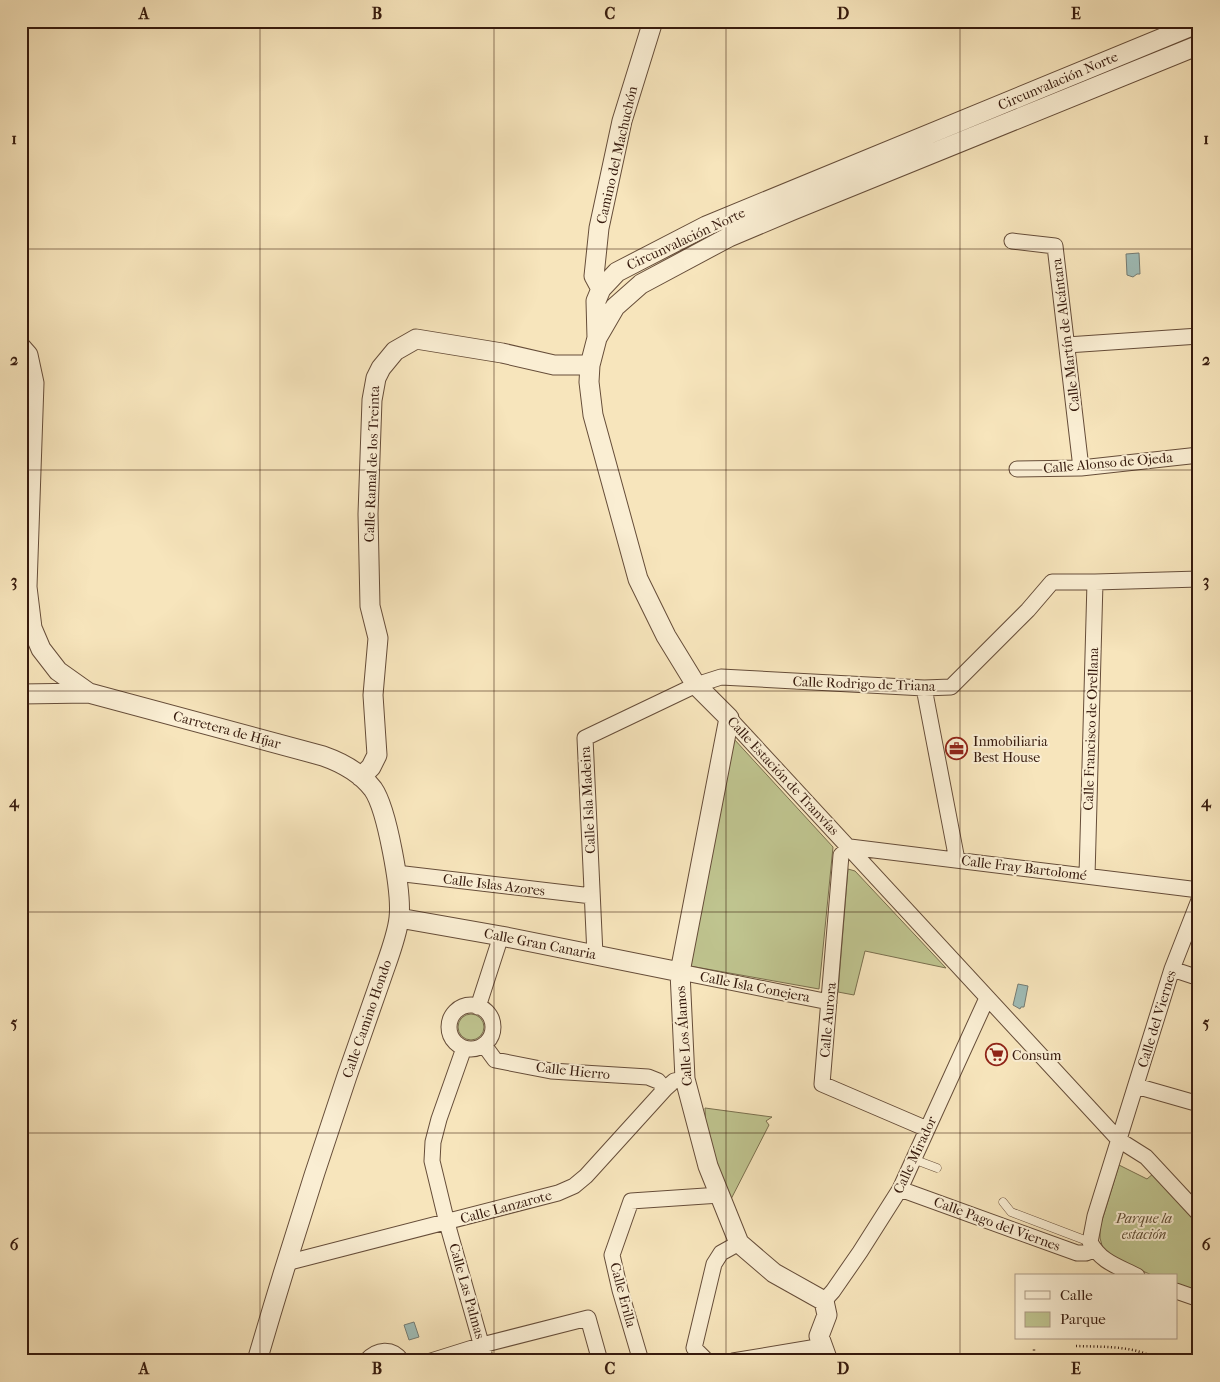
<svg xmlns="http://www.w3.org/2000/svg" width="1220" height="1382" viewBox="0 0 1220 1382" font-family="'IM FELL French Canon',serif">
	<rect width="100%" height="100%" fill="#f7e5bc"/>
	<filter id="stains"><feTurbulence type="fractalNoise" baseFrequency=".004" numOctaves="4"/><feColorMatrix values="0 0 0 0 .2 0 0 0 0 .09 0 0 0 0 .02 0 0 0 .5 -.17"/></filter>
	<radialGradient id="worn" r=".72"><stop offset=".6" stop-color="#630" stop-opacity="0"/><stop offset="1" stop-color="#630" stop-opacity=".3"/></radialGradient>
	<path fill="#bfc48f" stroke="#7a6f4e" d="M734,739L833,847L819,989L690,966Z
		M848,869L855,871L946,968L865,951L854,995L838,992Z
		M458 1027a13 13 0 1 1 26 0a13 13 0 1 1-26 0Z
		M705,1108L772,1117L766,1121L769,1125L729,1203L706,1139Z
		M1119,1165L1147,1179L1154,1173L1199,1223V1293L1176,1284V1276H1154L1113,1258L1103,1249L1100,1238V1227Z"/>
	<path fill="#9fbdb8" stroke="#757c74" d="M1139,253L1140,274H1137L1133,277L1127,275L1126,254Z
		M1018,984L1028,986L1024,1007H1021L1020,1009L1013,1005Z
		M414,1322L419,1337L409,1340L404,1325Z"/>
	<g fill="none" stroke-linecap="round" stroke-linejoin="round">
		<defs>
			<path id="service" d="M913,1159L937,1168
				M1003,1202L1011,1212L1090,1242"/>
			<path id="minor" d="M1012,241L1055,246L1081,468
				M1067,345L1199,336
				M1017,469L1081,468L1199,455
				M924,688L957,860
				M729,718L1119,1140L1146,1157L1199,1214
				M396,873L592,896
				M1087,876L1095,582
				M595,955L585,738L696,685L721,677L924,688L951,687L1028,610L1052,582H1095L1199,579
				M1172,969L1199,978
				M680,972L829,1002
				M449 1027a22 22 0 1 1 44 0a22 22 0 1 1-44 0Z
				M478,1007L501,936
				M484,1045L495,1060L551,1071L648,1077L658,1081L665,1089
				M464,1048L439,1119L433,1142L432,1161L447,1223L486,1361
				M1136,1086L1199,1104
				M927,1129L822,1084L841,855L850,847L1199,890
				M900,1189L1077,1253H1086L1094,1250
				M286,1263L558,1193L574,1186L586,1176L665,1089L674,1081L685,1079
				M1137,1276C1117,1266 1101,1262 1090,1242L1095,1216L1172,969L1199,900
				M1176,1291L1199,1299
				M824,1301L833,1291L860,1252L900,1189L987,998
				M366,1361C377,1349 392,1347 402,1361
				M431,1361L482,1345L588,1318L600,1361
				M641,1361L620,1290L612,1255L631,1201L720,1195
				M707,1361L694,1348L714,1264L721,1253L739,1243
				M733,1361L823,1346"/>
			<path id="tertiary" d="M601,289L594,276L599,228L622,121L653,21
				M597,338L596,301L601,289L617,272L706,226L1199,23
				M21,347L28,355L34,383L27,587L32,628L41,649L58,671L89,693
				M21,694L89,693L323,756C343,763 360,772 373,789C387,809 402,892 399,918C397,937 387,961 381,979C370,1011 358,1044 347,1076C315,1170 285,1265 257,1361
				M361,777L371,767L377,755L373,695L378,638L370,606L368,514L372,400L376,378L381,368L395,351L416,339L502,353L554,365H590
				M399,918L501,936L680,972
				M828,1361L819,1336L827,1315L824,1301L774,1273L739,1243L708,1166L685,1079L680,972L729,718L696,685L666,636L638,579L593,415L589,382L590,365L597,338L615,307L641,284L729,237L793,210L1199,45"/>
		</defs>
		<use href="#service" stroke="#664d39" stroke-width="9"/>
		<use href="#minor" stroke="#664d39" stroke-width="17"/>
		<use href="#tertiary" stroke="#664d39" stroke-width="21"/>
		<path stroke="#361a0d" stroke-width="2.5" stroke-dasharray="1 2.5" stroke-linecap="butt" d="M1076,1346C1101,1347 1138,1345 1159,1361
			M1034,1361V1349
			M1100,1361V1356"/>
		<use href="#service" stroke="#faeed3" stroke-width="8"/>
		<use href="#minor" stroke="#faeed3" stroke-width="15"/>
		<use href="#tertiary" stroke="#faeed3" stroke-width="19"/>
	</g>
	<path fill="none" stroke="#361a0d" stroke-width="1" stroke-opacity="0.55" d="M260,21V1361M494,21V1361M726,21V1361M960,21V1361M21,249H1199M21,470H1199M21,691H1199M21,912H1199M21,1133H1199"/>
	<defs>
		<symbol id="office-ring" viewBox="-11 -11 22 22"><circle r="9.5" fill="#faeed3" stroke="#8f2418" stroke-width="1.5"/><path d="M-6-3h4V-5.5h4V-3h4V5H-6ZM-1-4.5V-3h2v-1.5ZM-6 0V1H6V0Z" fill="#8f2418"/></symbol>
		<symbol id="supermarket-ring" viewBox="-11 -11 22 22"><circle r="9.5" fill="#faeed3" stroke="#8f2418" stroke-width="1.5"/><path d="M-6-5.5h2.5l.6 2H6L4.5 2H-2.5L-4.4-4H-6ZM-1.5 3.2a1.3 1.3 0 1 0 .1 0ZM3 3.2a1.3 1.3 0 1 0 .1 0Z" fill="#8f2418"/></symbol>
	</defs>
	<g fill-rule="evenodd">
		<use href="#office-ring" x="944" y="736" width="25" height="25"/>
		<use href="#supermarket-ring" x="984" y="1042" width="25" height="25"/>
	</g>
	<g text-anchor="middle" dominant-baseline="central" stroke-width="4" stroke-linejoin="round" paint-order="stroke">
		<g font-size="14" fill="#361a0d" stroke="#faeed3">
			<text transform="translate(1058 81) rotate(-23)">Circunvalación Norte</text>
			<text transform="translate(617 155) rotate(-77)">Camino del Machuchón</text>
			<text transform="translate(686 239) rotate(-25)">Circunvalación Norte</text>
			<text transform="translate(1066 335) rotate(-97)">Calle Martín de Alcántara</text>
			<text transform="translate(1108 463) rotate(-5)">Calle Alonso de Ojeda</text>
			<text transform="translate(372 464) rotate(-88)">Calle Ramal de los Treinta</text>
			<text transform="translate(864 684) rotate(2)">Calle Rodrigo de Triana</text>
			<text transform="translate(1091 729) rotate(-88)">Calle Francisco de Orellana</text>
			<text transform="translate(227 730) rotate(15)">Carretera de Híjar</text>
			<text transform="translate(783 776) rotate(47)">Calle Estación de Tranvías</text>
			<text transform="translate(588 800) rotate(-93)">Calle Isla Madeira</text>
			<text transform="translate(1024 868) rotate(7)">Calle Fray Bartolomé</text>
			<text transform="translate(494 885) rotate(7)">Calle Islas Azores</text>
			<text transform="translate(540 944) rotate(11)">Calle Gran Canaria</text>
			<text transform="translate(755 987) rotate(11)">Calle Isla Conejera</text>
			<text transform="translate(367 1019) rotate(-71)">Calle Camino Hondo</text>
			<text transform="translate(1157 1019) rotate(-73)">Calle del Viernes</text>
			<text transform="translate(828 1020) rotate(-85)">Calle Aurora</text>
			<text transform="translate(684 1036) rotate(-94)">Calle Los Álamos</text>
			<text transform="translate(573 1071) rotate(6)">Calle Hierro</text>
			<text transform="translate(915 1155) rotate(-65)">Calle Mirador</text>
			<text transform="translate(506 1207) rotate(-15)">Calle Lanzarote</text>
			<text transform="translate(997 1224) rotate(20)">Calle Pago del Viernes</text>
			<text transform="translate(467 1291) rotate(74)">Calle Las Palmas</text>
			<text transform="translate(623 1295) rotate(75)">Calle Erilla</text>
		</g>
		<g font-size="14" fill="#361a0d" stroke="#faeed3" text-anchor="start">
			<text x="973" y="741">Inmobiliaria<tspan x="973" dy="16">Best House</tspan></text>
			<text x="1012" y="1055">Consum</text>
		</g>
		<g font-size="14" font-style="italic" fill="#5f4d34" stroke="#faeed3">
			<text x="1144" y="1218">Parque la<tspan x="1144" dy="16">estación</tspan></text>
		</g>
	</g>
	<rect width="1220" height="1382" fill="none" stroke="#f7e5bc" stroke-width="55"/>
	<rect x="1015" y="1274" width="162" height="65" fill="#faeed3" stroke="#ac9984"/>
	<rect x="1025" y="1291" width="25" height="8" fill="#faeed3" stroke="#ac9984"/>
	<text x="1060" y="1300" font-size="15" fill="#361a0d">Calle</text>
	<rect x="1025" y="1312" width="25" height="15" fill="#bfc48f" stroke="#ac9984"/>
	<text x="1060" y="1324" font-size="15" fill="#361a0d">Parque</text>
	<rect x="28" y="28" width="1164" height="1326" fill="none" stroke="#361a0d" stroke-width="2"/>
	<g font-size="16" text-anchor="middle" font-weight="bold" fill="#361a0d">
		<text x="144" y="19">A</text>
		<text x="377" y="19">B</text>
		<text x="610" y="19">C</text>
		<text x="843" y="19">D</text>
		<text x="1076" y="19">E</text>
		<text x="14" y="144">1</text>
		<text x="1206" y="144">1</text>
		<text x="14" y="365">2</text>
		<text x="1206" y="365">2</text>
		<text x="14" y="586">3</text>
		<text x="1206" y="586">3</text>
		<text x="14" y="807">4</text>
		<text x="1206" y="807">4</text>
		<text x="14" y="1028">5</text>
		<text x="1206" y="1028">5</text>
		<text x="14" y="1250">6</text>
		<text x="1206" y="1250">6</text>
		<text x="144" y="1374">A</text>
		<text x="377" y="1374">B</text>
		<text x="610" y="1374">C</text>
		<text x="843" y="1374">D</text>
		<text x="1076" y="1374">E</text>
	</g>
	<rect width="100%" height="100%" filter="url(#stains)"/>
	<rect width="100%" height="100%" fill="url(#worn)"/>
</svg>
